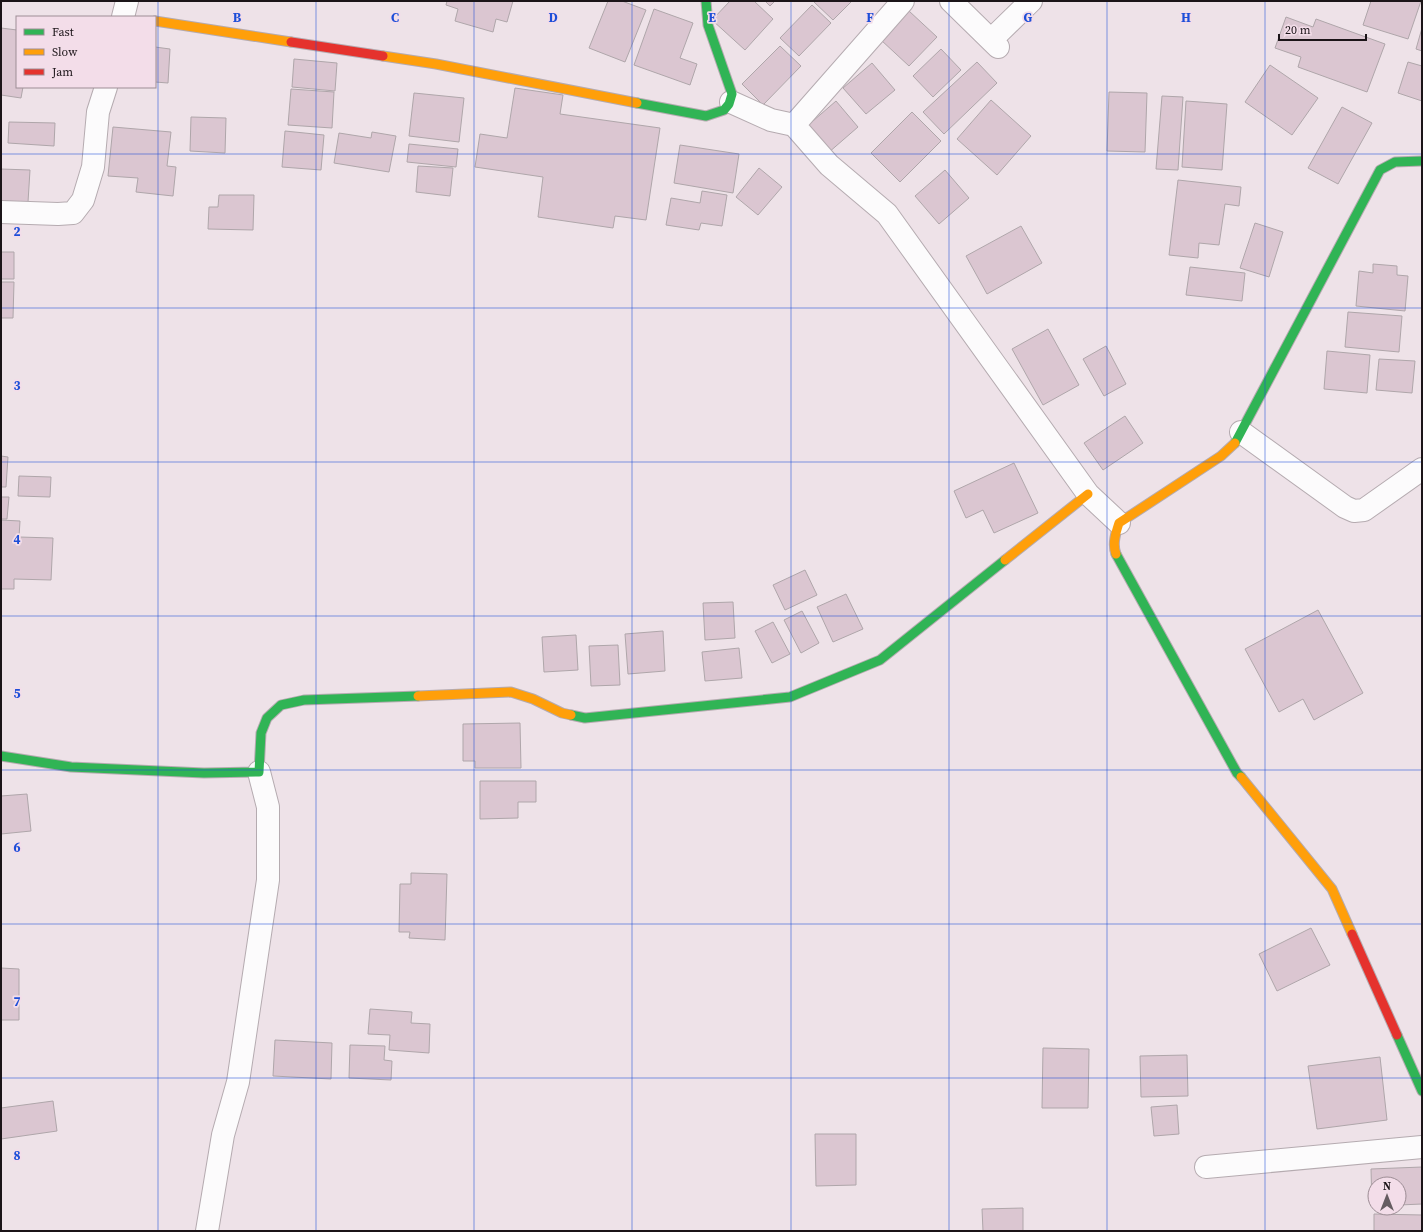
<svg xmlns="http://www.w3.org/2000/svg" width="1423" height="1232" viewBox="0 0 1423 1232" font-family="'Source Serif 4',serif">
	<rect width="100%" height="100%" fill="#eee2e8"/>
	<path fill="#dbc6d1" stroke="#afa6aa" d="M447,1H513L507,22L496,19L493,32L455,21L458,9L446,5Z
		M608,1H622L646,10L625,62L589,48Z
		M730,1H754L773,19L745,50L712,20Z
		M765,1H775L770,6Z
		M815,1H852L833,20L814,2Z
		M1371,1H1421L1408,39L1363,25Z
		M812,5L831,23L799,56L780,38Z
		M654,9L693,23L680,58L697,64L690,85L634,65Z
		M909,11L937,37L909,66L881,40Z
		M1286,17L1313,27L1316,19L1385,44L1367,92L1298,67L1301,57L1275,48Z
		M1,28L17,30V87H23L21,98L1,95Z
		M1422,28V51L1416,49Z
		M780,46L801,66L763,105L742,84Z
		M155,47L170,49L168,83L155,82Z
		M941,49L961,70L933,97L913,76Z
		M294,59L337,63L335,91L292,87Z
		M977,62L997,83L944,134L923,112Z
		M1408,62L1422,66V101L1398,93Z
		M872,63L895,90L866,114L843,88Z
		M1270,65L1318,98L1292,135L1245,102Z
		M515,88L563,95L560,114L660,128L646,220L615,216L613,228L538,217L543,177L475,167L480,134L507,138Z
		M291,89L334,92L332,128L288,125Z
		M1109,92L1147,93L1145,152L1107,151Z
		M414,93L464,98L459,142L409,136Z
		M1162,96L1183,97L1178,170L1156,169Z
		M991,100L1031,136L997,175L957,139Z
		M836,101L858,127L828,153L806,127Z
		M1186,101L1227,104L1222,170L1182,167Z
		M1342,107L1372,123L1338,184L1308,168Z
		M912,112L941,141L900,182L871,153Z
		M191,117L226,118L225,153L190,151Z
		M9,122L55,123L54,146L8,143Z
		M113,127L171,132L167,166L176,167L173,196L136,192L138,178L108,176Z
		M285,131L324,135L321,170L282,167Z
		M372,132L396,136L389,172L334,163L339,133L371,138Z
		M409,144L458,149L456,167L407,162Z
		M680,145L739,154L733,193L674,183Z
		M418,166L453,168L450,196L416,192Z
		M759,168L782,187L758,215L736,197Z
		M1,169L30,170L28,202L1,201Z
		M945,170L969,198L939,224L915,196Z
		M1178,180L1241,187L1239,206L1225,204L1219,245L1199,243L1198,258L1169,255Z
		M702,191L727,195L722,226L701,223L699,230L666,225L671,198L700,203Z
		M219,195H254L253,230L208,229L209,207H218Z
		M1255,223L1283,232L1269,277L1240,268Z
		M1021,226L1042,263L987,294L966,256Z
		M1,252H14V279H1Z
		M1373,264L1397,266V275L1408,276L1405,311L1356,306L1359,271L1373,273Z
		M1190,267L1245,273L1242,301L1186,295Z
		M1,282H14L13,318H1Z
		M1348,312L1402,316L1399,352L1345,347Z
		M1048,329L1079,385L1043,405L1012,349Z
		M1106,346L1126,384L1104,396L1083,359Z
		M1327,351L1370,355L1367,393L1324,389Z
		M1379,359L1415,361L1412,393L1376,390Z
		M1125,416L1143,443L1103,470L1084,443Z
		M1,456L8,457L6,487H1Z
		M1014,463L1038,513L994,533L983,510L966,518L954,491Z
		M19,476L51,477L50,497L18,496Z
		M1,497H9L7,519H1Z
		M1,520L20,521L19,537L53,538L51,580L14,579V589H1Z
		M805,570L817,595L785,610L773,585Z
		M846,594L863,629L833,642L817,607Z
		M733,602L735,638L705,640L703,603Z
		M1318,610L1363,693L1314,720L1303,699L1279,712L1245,649Z
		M802,611L819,643L801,653L784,620Z
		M773,622L790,654L772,663L755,631Z
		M663,631L665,671L628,674L625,634Z
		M576,635L578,670L544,672L542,637Z
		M618,645L620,685L591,686L589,646Z
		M739,648L742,678L705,681L702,652Z
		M520,723L521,768H475V761H463V724Z
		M480,781H536V802H518V818L480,819Z
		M27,794L31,831L1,834V796Z
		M411,873L447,874L445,940L409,938L410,932H399L400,884H411Z
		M1311,928L1330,965L1277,991L1259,954Z
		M1,968L19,969V1020H1Z
		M370,1009L412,1012L411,1023L430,1024L429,1053L389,1050L390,1035L368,1034Z
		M275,1040L332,1043L331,1079L273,1076Z
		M350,1045L385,1046L384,1060L392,1061L391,1080L349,1078Z
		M1043,1048L1089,1049L1088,1108H1042Z
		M1187,1055L1188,1096L1141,1097L1140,1056Z
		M1380,1057L1387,1120L1317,1129L1308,1066Z
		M53,1101L57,1131L1,1139V1108Z
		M1177,1105L1179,1134L1154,1136L1151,1107Z
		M815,1134H856V1185L816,1186Z
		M1422,1167V1204L1399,1205V1184H1375V1206H1372L1371,1169Z
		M1023,1208V1231H983L982,1209Z
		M1374,1214L1422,1215V1231H1374Z"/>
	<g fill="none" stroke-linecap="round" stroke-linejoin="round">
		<defs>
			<path id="street" d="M951,1L998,47
				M123,17L127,1
				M991,40L1031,1
				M731,102L771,120L794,125L829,165L887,214L1088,494L1119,523
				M794,125L903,1
				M1,212L58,214L73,213L83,200L93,167L98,112L106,87
				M1241,432L1345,507L1354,511L1364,510L1422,469
				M1206,1167L1422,1147
				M207,1231L223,1135L238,1082L268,880V807L259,772"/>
			<path id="fast" d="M637,103L706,116L724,110L729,104L732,94L708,25L706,1
				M1235,443L1380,170L1395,162L1422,161
				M1116,554L1237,773L1241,777
				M571,715L585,718L790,697L880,660L1005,560
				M1,756L71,767L204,773L259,772L261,733L267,718L281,705L304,700L418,696
				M1397,1035L1422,1091"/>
			<path id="slow" d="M155,21L291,42
				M383,56L436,64L637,103
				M1116,554C1112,544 1116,532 1119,523L1221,456L1235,443
				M1005,560L1088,494
				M418,696L511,692L533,699L562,713L571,715
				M1241,777L1332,889L1352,934"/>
			<path id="jam" d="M291,42L383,56
				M1352,934L1397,1035"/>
		</defs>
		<use href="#street" stroke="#b5abb0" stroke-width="24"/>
		<use href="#fast" stroke="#b5abb0" stroke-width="11"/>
		<use href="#slow" stroke="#b5abb0" stroke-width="11"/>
		<use href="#jam" stroke="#b5abb0" stroke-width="11"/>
		<use href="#street" stroke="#fcfbfc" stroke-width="22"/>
		<use href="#fast" stroke="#30b455" stroke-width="9"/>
		<use href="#slow" stroke="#ff9f0a" stroke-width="9"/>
		<use href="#jam" stroke="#e5322d" stroke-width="9"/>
	</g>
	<path fill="none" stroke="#1d4ed8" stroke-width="1" stroke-opacity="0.55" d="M158,1V1231M316,1V1231M474,1V1231M632,1V1231M791,1V1231M949,1V1231M1107,1V1231M1265,1V1231M1,154H1422M1,308H1422M1,462H1422M1,616H1422M1,770H1422M1,924H1422M1,1078H1422"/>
	<g font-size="13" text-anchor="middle" font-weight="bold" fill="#1d4ed8" stroke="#f3dde9" stroke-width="3.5" stroke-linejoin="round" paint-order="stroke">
		<text x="237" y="22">B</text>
		<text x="395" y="22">C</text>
		<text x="553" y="22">D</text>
		<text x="712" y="22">E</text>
		<text x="870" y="22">F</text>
		<text x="1028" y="22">G</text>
		<text x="1186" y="22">H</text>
		<text x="17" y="236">2</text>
		<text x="17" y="390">3</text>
		<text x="17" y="544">4</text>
		<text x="17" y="698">5</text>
		<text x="17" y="852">6</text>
		<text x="17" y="1006">7</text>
		<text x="17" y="1160">8</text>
	</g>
	<rect width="1423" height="1232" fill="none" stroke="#1b1418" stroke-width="4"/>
	<rect x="16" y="16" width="140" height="72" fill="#f3dde9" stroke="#9d8d95"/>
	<rect x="24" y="29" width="20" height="6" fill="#30b455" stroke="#9d8d95"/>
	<text x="52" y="36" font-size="12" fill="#1b1418">Fast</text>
	<rect x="24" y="49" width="20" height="6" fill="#ff9f0a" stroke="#9d8d95"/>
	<text x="52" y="56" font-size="12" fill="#1b1418">Slow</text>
	<rect x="24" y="69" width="20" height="6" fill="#e5322d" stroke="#9d8d95"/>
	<text x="52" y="76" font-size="12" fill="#1b1418">Jam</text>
	<g transform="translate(1387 1196)"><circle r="19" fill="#f3dde9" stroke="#9d8d95"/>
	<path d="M0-3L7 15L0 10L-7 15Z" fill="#655c61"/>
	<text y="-6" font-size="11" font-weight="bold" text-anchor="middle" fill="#1b1418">N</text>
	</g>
	<path d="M1279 34v6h87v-6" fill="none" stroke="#1b1418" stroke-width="2"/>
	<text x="1285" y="34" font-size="12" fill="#1b1418" stroke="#f3dde9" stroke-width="3" paint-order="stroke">20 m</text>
</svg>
